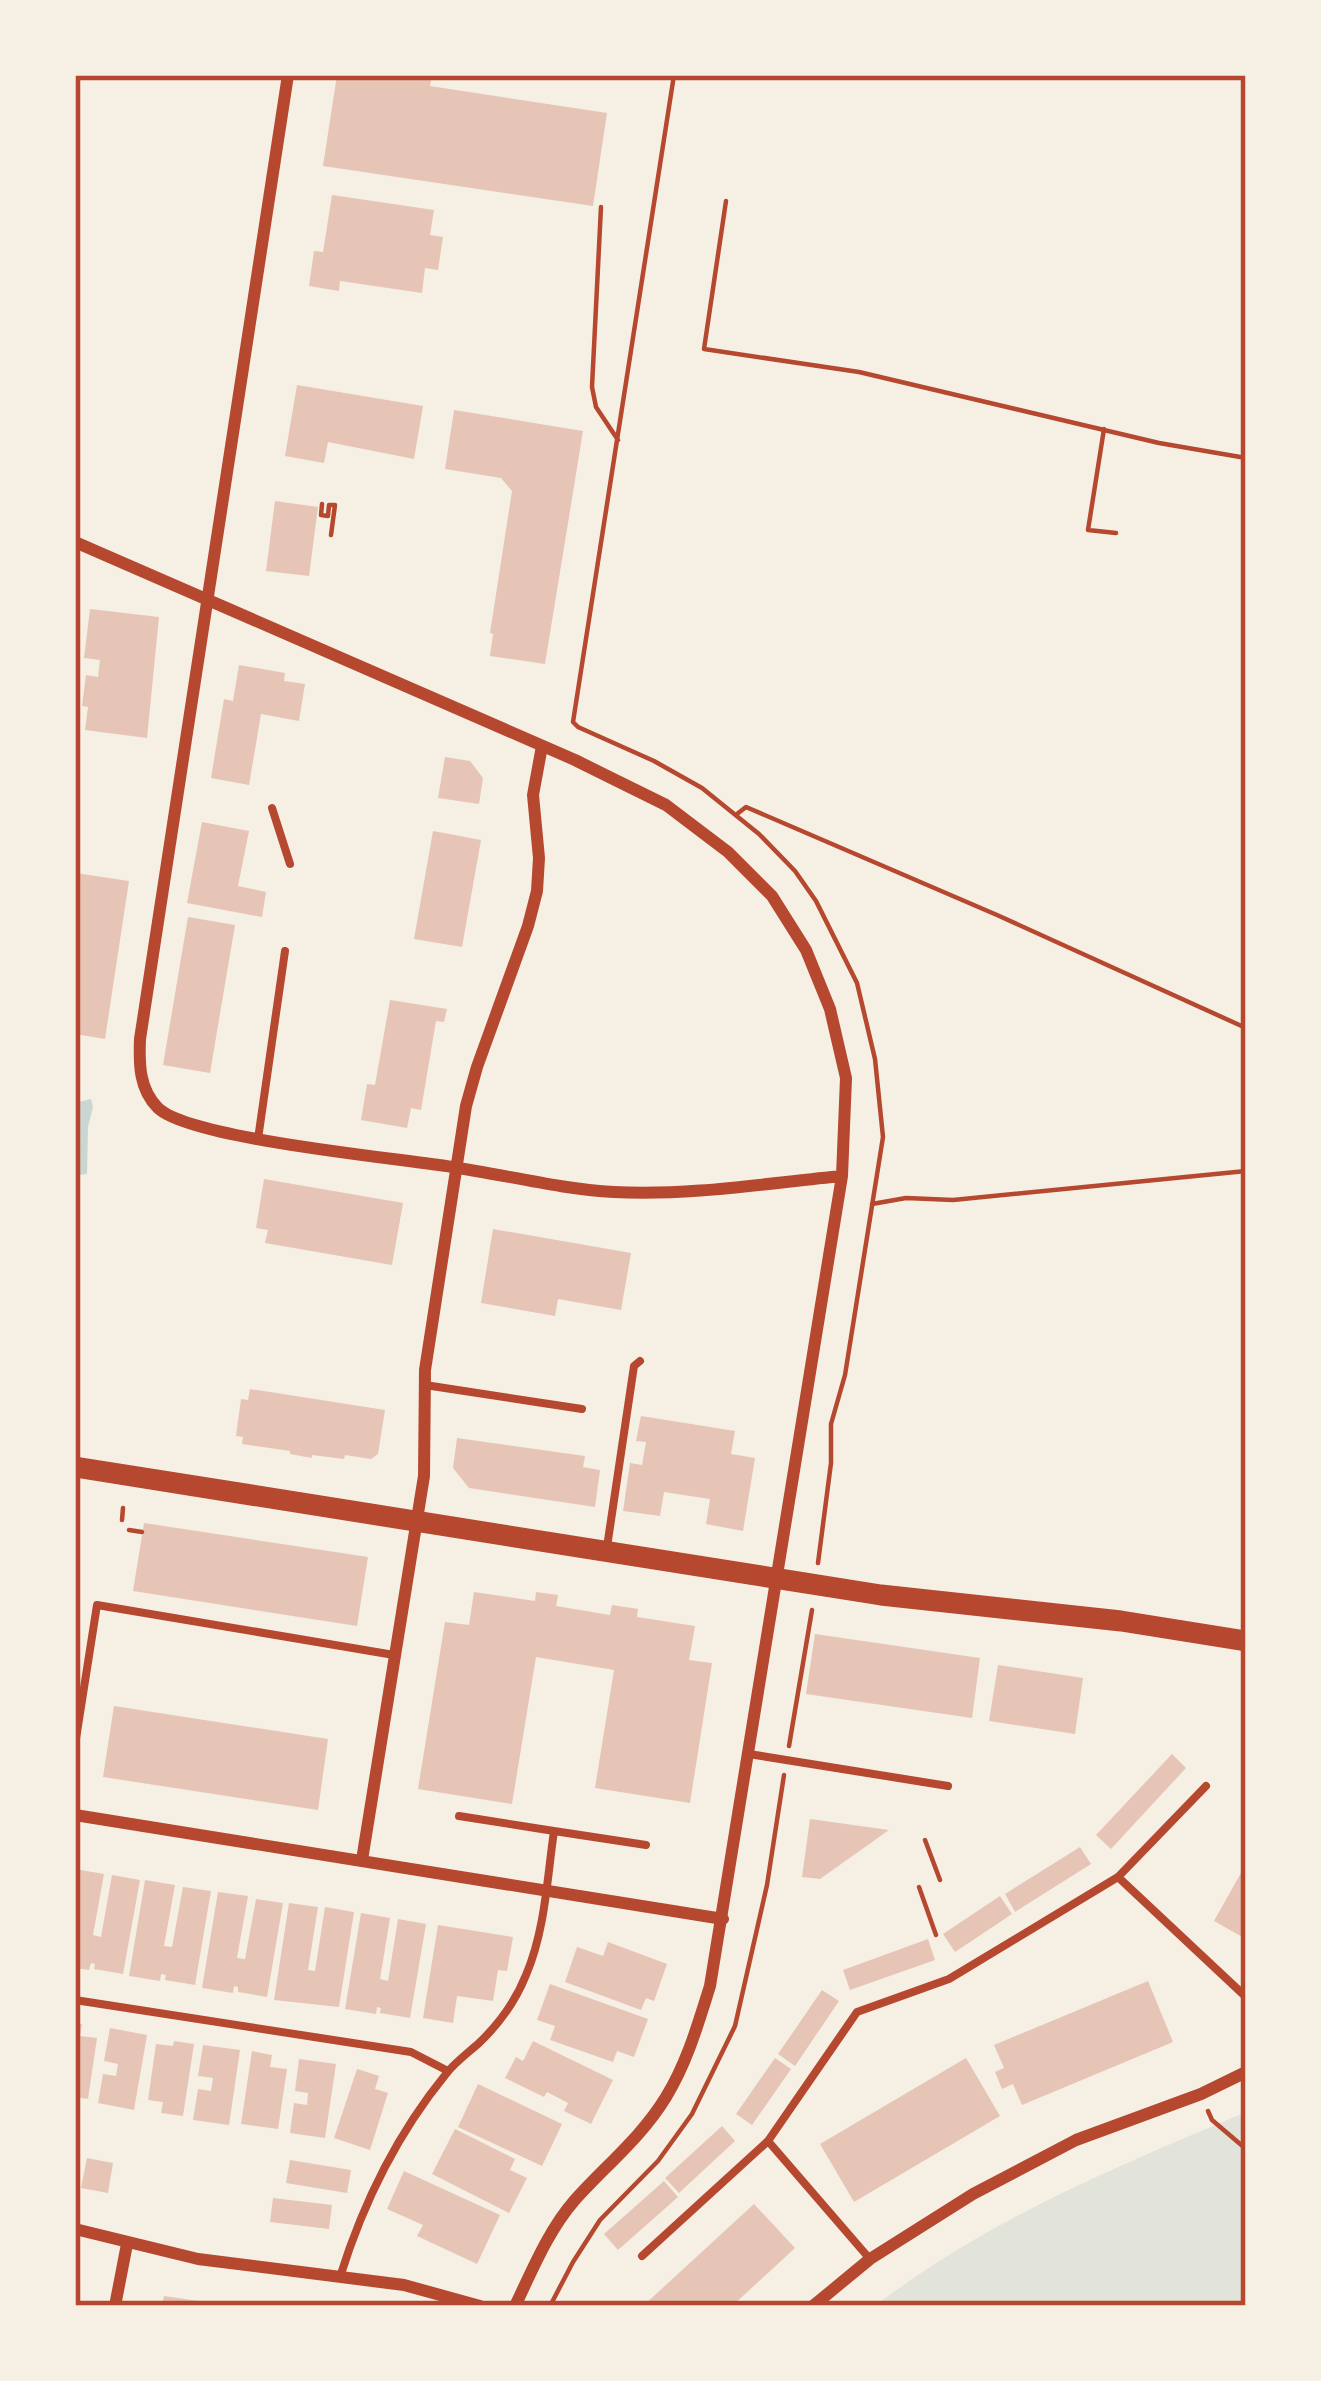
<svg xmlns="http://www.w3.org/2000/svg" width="1321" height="2381" viewBox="0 0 1321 2381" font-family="'Work Sans',sans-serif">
	<rect width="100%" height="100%" fill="#f6efe4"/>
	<path fill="#e2e4dc" d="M1246,2112V2306H875C988,2219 1116,2167 1246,2112Z"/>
	<path fill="#c9d6d2" d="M91,1099L93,1107L88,1127L87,1174L79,1175L75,1159V1103Z"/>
	<path fill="#e6c5b7" d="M337,75H432L430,86L607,113L593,206L323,166Z
		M332,195L434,210L430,235L443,237L438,270L425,268L422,293L340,281L339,291L309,286L314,251L323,252Z
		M297,385L423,406L414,459L328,442L324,463L285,456Z
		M454,410L583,431L545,664L490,656L493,634L490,633L512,491L501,478L445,469Z
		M275,501L318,507L309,576L266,571Z
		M90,609L159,617L147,738L85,730L88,707L82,706L86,675L98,677L100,660L84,658Z
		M239,665L285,673L284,681L305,684L299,721L261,714L249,785L211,778L224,699L233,701Z
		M445,757L470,761L483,778L479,804L438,798Z
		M202,822L249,831L238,886L266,892L262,917L187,903Z
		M433,831L481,840L462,947L414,939Z
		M76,873L129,881L105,1039L75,1034Z
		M188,917L235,925L210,1073L163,1065Z
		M390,1000L447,1009L444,1022L436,1021L421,1110L411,1108L407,1128L361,1120L367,1084L375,1085Z
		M264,1179L403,1203L392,1265L265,1243L268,1230L256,1228Z
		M493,1229L631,1253L621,1310L558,1299L555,1316L481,1303Z
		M250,1389L385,1410L378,1454L371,1459L345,1455L344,1459L312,1455V1458L290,1454V1451L242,1444L243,1437L236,1436L241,1399L248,1400Z
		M641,1416L735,1431L731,1454L755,1458L743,1531L706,1524L710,1499L664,1492L660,1516L623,1511L630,1463L642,1465L646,1442L636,1441Z
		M457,1438L585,1456L583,1467L600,1470L595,1507L469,1488L453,1468Z
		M144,1523L368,1557L357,1626L133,1591Z
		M474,1592L535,1601L536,1592L558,1595L556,1606L610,1615L612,1605L638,1609L637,1617L695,1626L689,1660L712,1663L690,1803L595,1788L614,1670L536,1657L512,1804L418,1789L445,1622L469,1625Z
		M815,1634L980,1658L972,1718L806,1694Z
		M998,1665L1083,1678L1075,1734L989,1721Z
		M114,1706L328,1739L318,1810L103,1777Z
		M1172,1754L1186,1768L1111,1849L1096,1835Z
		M810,1819L889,1830L820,1879L802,1877Z
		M1080,1847L1091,1864L1015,1912L1005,1894Z
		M1246,1864V1939L1214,1921Z
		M75,1869L104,1874L93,1935L101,1937L112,1875L140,1880L123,1974L94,1969L95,1964L91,1963L89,1970L75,1968Z
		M145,1880L175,1885L164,1946L172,1947L183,1887L211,1891L195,1985L165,1980L166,1975L161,1974L160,1981L129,1976Z
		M218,1892L248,1896L237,1958L245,1959L256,1899L283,1903L267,1997L238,1992V1987L234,1986L233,1993L202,1988Z
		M1000,1896L1012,1914L955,1952L943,1934Z
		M289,1903L318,1907L308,1970L315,1971L325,1907L354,1912L339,2007L274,2000Z
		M361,1913L390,1918L380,1979L388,1981L398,1919L426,1924L410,2018L380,2013L381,2008L377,2007L376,2014L345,2009Z
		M438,1925L513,1937L507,1971L498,1970L493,2001L457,1996L453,2023L423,2018Z
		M928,1939L935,1960L850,1990L843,1970Z
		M608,1942L667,1964L654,2001L646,1998L641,2010L565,1982L577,1947L603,1956Z
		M1148,1981L1173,2042L1022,2105L1013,2084L1002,2089L995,2072L1004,2068L994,2045Z
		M550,1984L648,2019L634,2057L617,2051L613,2062L550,2040L555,2026L537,2020Z
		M822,1990L839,2001L795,2066L778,2054Z
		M75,2023L82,2024L80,2036L97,2038L88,2099L75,2097Z
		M110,2028L147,2035L134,2110L98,2103L103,2074L116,2076L118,2064L104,2061Z
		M174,2041L194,2044L183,2116L161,2113L163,2102L148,2100L156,2044L173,2046Z
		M533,2041L613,2080L591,2124L564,2111L568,2103L547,2092L544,2097L505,2078L516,2057L523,2061Z
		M203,2045L240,2050L229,2125L193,2120L198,2089L211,2091L213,2078L198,2076Z
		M252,2051L272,2055L270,2067L287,2069L278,2129L241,2124Z
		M775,2058L791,2069L752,2125L736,2114Z
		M966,2058L1000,2116L854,2202L820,2144Z
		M299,2059L336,2064L325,2138L290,2133L294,2103L307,2105L308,2093L295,2091Z
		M357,2069L379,2076L375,2089L388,2093L370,2150L334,2138Z
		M478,2084L562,2124L542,2166L458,2127Z
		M722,2126L735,2141L679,2193L665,2178Z
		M455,2129L515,2159L510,2170L527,2178L509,2213L432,2174Z
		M87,2158L113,2163L108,2193L81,2188Z
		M290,2160L351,2170L347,2193L286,2183Z
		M404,2171L500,2215L477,2264L417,2236L423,2225L387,2209Z
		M664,2181L678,2197L618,2250L604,2234Z
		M273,2198L332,2205L329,2229L270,2222Z
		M754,2204L795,2248L732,2306H643Z
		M164,2296L212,2303V2306H162Z"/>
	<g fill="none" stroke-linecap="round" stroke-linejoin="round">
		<path stroke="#b5482f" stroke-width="4.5" d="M674,75L573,722L578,727L654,761L702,788L759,834L795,871L816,901L857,983L875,1059L883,1137L845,1375L831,1424V1463L818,1563
			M726,201L704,349L859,372L1159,443L1246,458
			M601,207L592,387L596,407L618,440
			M1104,429L1088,530L1116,533
			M322,504L321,515L328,516L329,505H335L331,535
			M737,814L746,807L997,915L1246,1028
			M872,1204L906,1198L953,1200L1246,1171
			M122,1520L123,1508
			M129,1530L142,1532
			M789,1746L812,1610
			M925,1840L940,1880
			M919,1887L936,1935
			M1208,2111L1212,2120L1246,2149
			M550,2306L573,2262L600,2220L658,2161L692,2114L735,2026L767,1885L784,1775"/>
		<path stroke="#b5482f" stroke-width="8" d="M272,808L290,864
			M258,1139L285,951
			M425,1385L582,1409
			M607,1547L634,1366L640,1361
			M75,1745L97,1605L394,1655
			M749,1754L948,1786
			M554,1831L646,1845
			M1118,1877L1246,1997
			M75,2000L411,2052L448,2071
			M768,2141L869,2258
			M642,2256L768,2141L857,2012L949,1979L1118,1877L1206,1786
			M340,2277C363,2203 397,2134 446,2074C455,2062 468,2053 479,2043C499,2024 516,2000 526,1975C545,1931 547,1879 554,1831L459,1816"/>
		<path stroke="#b5482f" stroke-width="12" d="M288,75L140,1039C139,1064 139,1089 158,1108C190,1139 397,1158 452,1167C506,1175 560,1189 614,1192C690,1196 768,1183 842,1176
			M75,542L575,760L666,805L728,852L772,896L806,950L830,1009L846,1078L842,1176L710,1986C698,2024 687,2063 666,2097C641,2138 605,2166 574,2201C548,2231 532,2271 515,2306
			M75,1815L723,1919
			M362,1860L424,1476L425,1370L466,1106L477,1067L528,926L537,891L539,858L533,795L542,746
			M75,2229L198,2259L404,2285L480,2306
			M115,2306L127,2244
			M813,2306L870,2259L973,2194L1076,2140L1201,2094L1246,2072"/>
		<path stroke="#b5482f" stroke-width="21" d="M75,1467L881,1595L1121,1621L1246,1641"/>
	</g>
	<rect width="1321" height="2381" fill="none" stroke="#f6efe4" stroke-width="156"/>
	<rect x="78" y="78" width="1165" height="2225" fill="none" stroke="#b5482f" stroke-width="4.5"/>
</svg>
